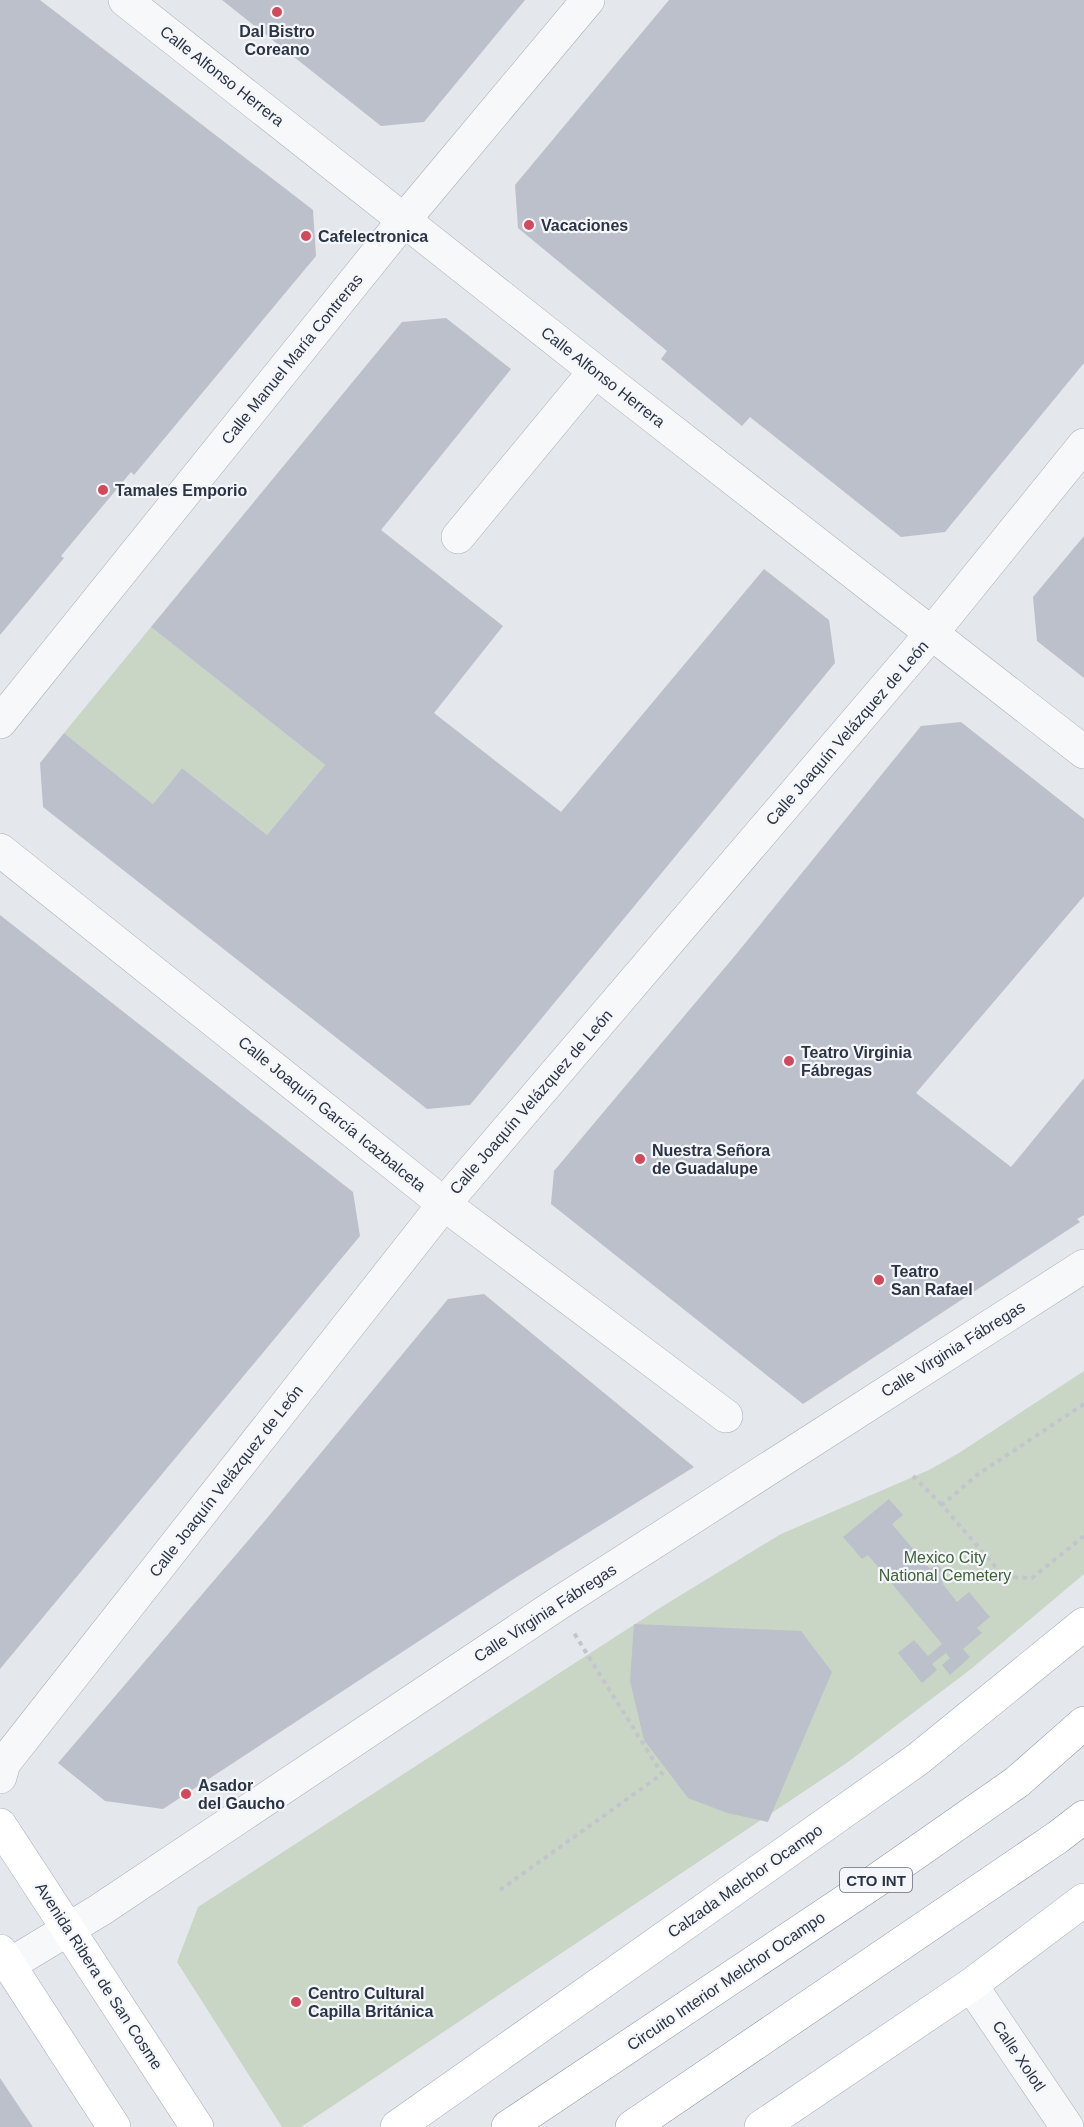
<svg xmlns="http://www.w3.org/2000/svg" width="1084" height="2127" viewBox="0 0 1084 2127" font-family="Helvetica,sans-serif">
	<rect width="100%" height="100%" fill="#e4e7ec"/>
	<path fill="#c9d6c5" d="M151,627L325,765L267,835L182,768L153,804L64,733Z
		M1084,1371V1574L971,1669L848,1762L301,2127H282L177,1962L198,1907L663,1606L781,1534L929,1470L959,1453Z"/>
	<path fill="#bbc0ca" d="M0,0H40L313,210L316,256L134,475L131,472L61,556L64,558L0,635Z
		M222,0H525L424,122L381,126Z
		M669,0H1084V363L945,532L901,537L750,417L742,426L661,359L667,351L518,228L515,185Z
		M446,318L511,369L381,530L503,626L434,713L561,812L764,569L829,620L835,663L470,1105L427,1109L43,807L40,763L64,733L153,804L182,768L267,835L325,765L151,627L402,322Z
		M1084,536V678L1037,641L1033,597Z
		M961,722L1084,819V896L916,1093L1011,1167L1084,1078V1215L1077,1219L1080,1222L803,1404L551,1204L554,1171L738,952L921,726Z
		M0,915L353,1192L360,1236L0,1669Z
		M484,1294L694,1467L512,1580L163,1809L105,1801L58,1763L263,1523L448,1299Z
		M889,1499L903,1515L892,1524L930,1569L937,1564L948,1578L942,1583L957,1602L969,1592L990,1617L977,1628L982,1633L963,1649L970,1657L950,1675L942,1665L950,1658L946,1653L932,1664L937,1670L922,1683L898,1653L914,1640L928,1656L942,1644L868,1555L862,1559L843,1537Z
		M634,1624L801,1631L832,1672L768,1822L727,1813L688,1798L644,1740L630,1681Z
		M0,2078L20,2108L33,2127H0Z"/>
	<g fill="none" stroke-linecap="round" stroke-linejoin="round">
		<defs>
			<path id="minor" d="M125,0L595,371L1084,752
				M458,537L595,371
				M0,722L404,220L588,0
				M0,850L444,1204L726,1416
				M0,1777L4,1763L444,1204L931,634L1084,445
				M9,1965L100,1910L556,1605L1084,1266
				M971,1985L1067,2127"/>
			<path id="major" d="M0,1825L197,2127
				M0,1951L114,2127
				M397,2127L918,1759L1084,1624
				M761,2127L971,1985L1084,1900"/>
			<path id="highway" d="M508,2127L874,1882L1017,1782L1084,1723
				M632,2127L1058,1837L1084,1817"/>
		</defs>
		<use href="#minor" stroke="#a9aeb7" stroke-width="34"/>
		<use href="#major" stroke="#a3abb8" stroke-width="34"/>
		<use href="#highway" stroke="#8b94a3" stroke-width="34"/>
		<path stroke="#c2c5cb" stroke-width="4" stroke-dasharray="4.5 4.5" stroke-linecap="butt" d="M1084,1404L977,1475L942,1505L1004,1577L1032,1578L1084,1536
			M913,1476L942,1505
			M500,1890L662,1774L574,1633"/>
		<use href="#minor" stroke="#f7f8fa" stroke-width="33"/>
		<use href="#major" stroke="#fff" stroke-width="33"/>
		<use href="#highway" stroke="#fff" stroke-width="33"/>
	</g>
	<g fill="#d1495b" stroke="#f4f6f9" stroke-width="2">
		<circle cx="277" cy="12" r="6"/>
		<circle cx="529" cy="225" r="6"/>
		<circle cx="306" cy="236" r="6"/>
		<circle cx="103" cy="490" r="6"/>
		<circle cx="789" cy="1061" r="6"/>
		<circle cx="640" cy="1159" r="6"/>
		<circle cx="879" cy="1280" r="6"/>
		<circle cx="186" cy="1794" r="6"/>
		<circle cx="296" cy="2002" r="6"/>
	</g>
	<g text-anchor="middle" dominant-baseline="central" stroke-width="4.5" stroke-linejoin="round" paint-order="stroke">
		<rect fill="#f4f6f9" stroke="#676e7b" stroke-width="1.5" x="840" y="1868" width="72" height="24" rx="4.5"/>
		<g font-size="15" font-weight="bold" fill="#2b3445">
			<text x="876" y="1880">CTO INT</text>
		</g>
		<g font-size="16" font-weight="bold" fill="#2b3445" stroke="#f4f6f9" text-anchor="start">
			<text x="277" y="31" text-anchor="middle">Dal Bistro<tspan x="277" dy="18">Coreano</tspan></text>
			<text x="541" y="225">Vacaciones</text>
			<text x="318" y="236">Cafelectronica</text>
			<text x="115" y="490">Tamales Emporio</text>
			<text x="801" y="1052">Teatro Virginia<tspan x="801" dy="18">Fábregas</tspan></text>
			<text x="652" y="1150">Nuestra Señora<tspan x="652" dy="18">de Guadalupe</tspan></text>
			<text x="891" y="1271">Teatro<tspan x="891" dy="18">San Rafael</tspan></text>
			<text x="198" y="1785">Asador<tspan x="198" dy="18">del Gaucho</tspan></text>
			<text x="308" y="1993">Centro Cultural<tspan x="308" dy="18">Capilla Británica</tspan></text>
		</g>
		<g font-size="16" fill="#2b3445" stroke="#f4f6f9">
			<text transform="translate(222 76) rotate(38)">Calle Alfonso Herrera</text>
			<text transform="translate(292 359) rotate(-51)">Calle Manuel María Contreras</text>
			<text transform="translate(603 377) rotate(38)">Calle Alfonso Herrera</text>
			<text transform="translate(847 733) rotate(-49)">Calle Joaquín Velázquez de León</text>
			<text transform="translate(531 1102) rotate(-49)">Calle Joaquín Velázquez de León</text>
			<text transform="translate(332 1114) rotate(39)">Calle Joaquín García Icazbalceta</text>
			<text transform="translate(953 1349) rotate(-32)">Calle Virginia Fábregas</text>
			<text transform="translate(226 1481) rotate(-52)">Calle Joaquín Velázquez de León</text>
			<text transform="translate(545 1613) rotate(-33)">Calle Virginia Fábregas</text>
			<text transform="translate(745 1881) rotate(-35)">Calzada Melchor Ocampo</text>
			<text transform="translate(99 1976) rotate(57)">Avenida Ribera de San Cosme</text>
			<text transform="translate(726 1981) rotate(-34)">Circuito Interior Melchor Ocampo</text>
			<text transform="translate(1019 2056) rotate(56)">Calle Xolotl</text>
		</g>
		<g font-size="16" fill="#3f6138" stroke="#f4f6f9">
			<text x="945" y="1557">Mexico City<tspan x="945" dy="18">National Cemetery</tspan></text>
		</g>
	</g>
</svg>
